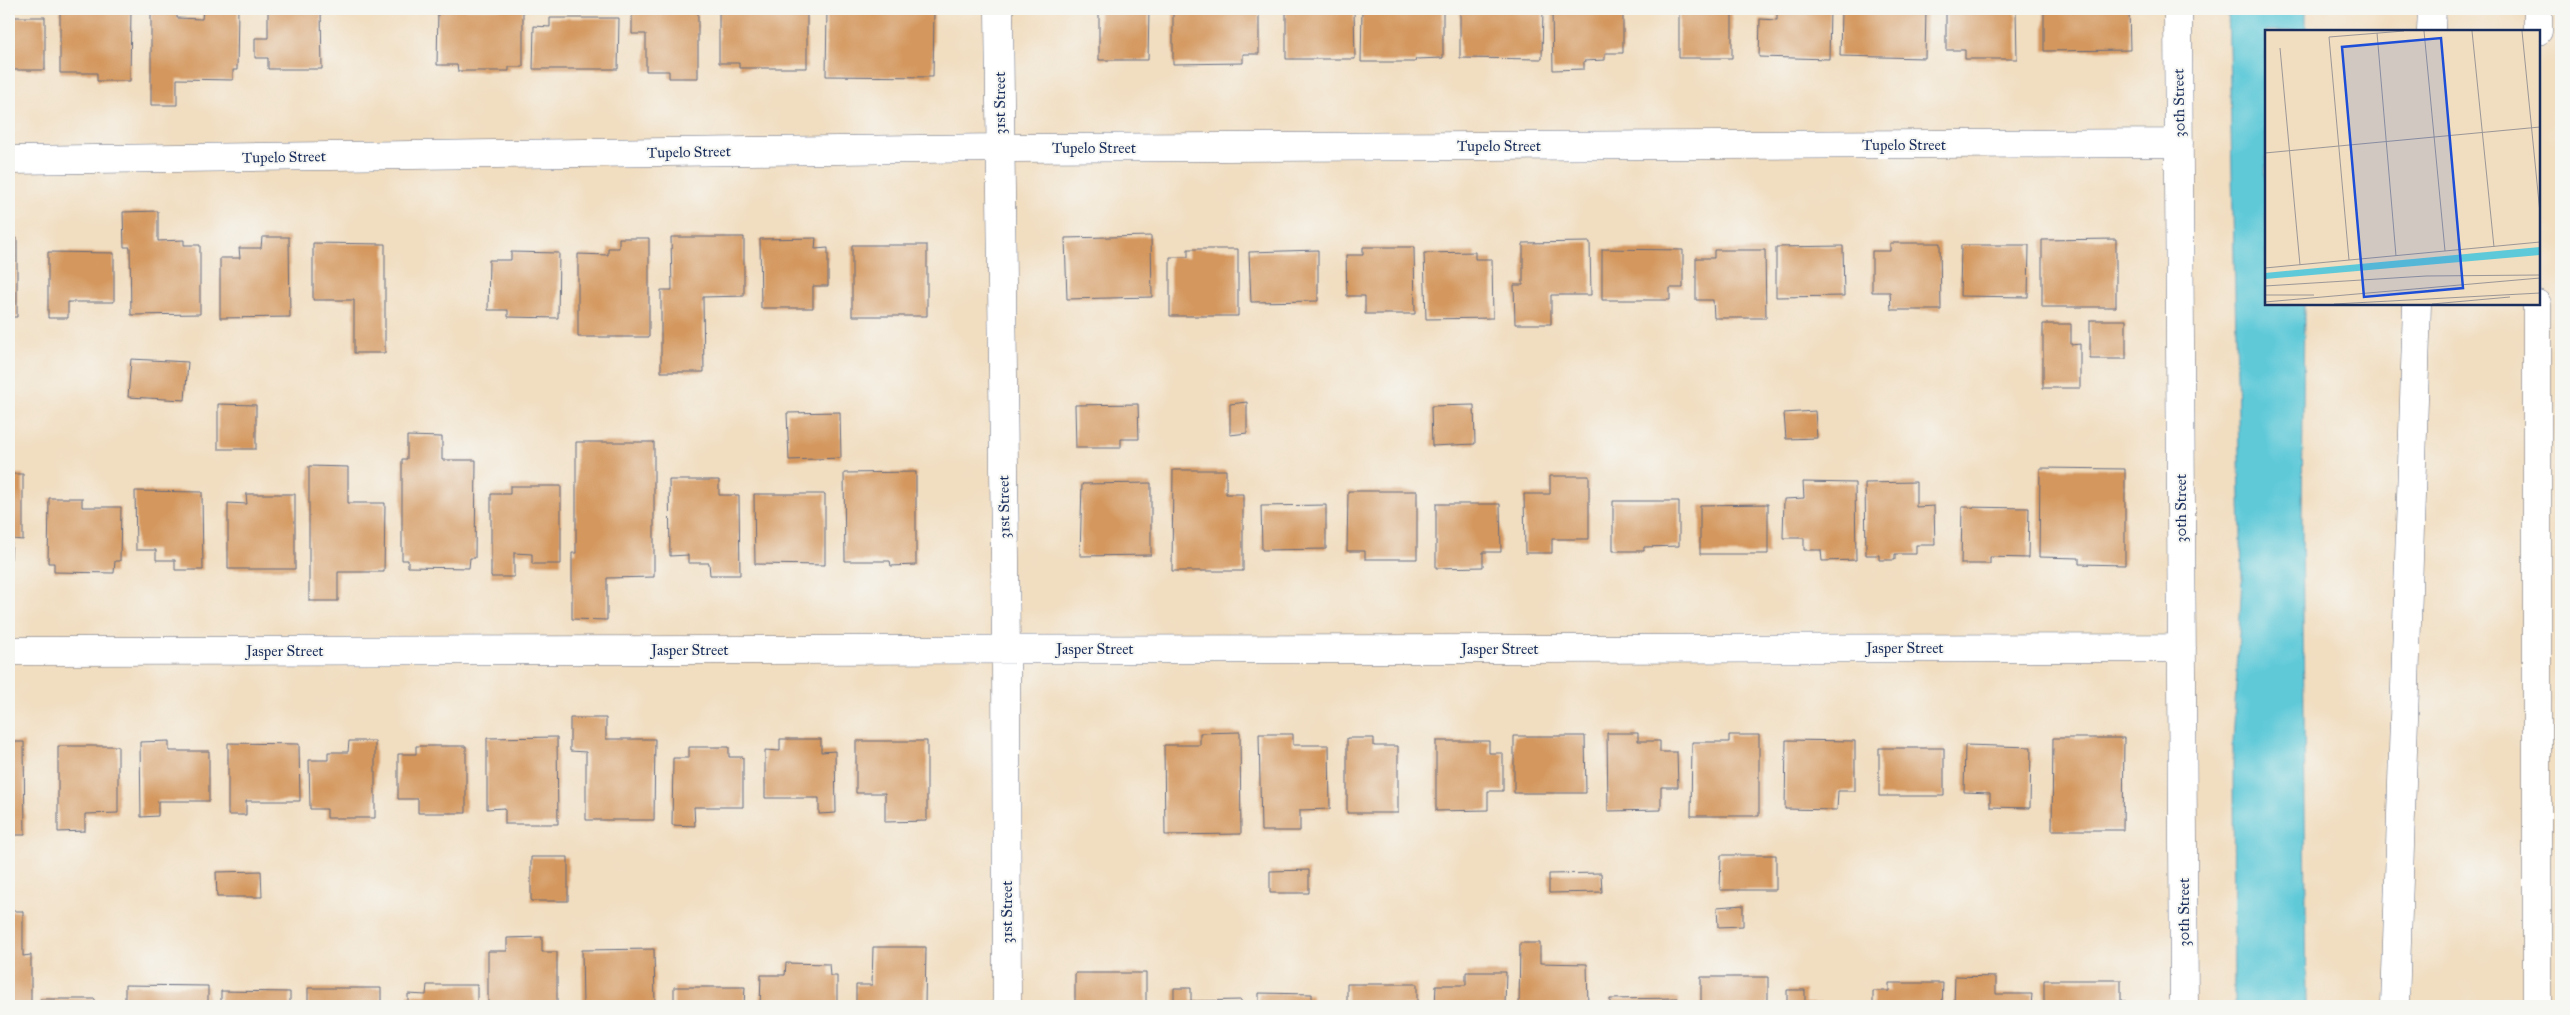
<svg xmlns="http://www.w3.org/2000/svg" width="2570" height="1015" viewBox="0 0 2570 1015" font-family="'IM FELL Great Primer',serif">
	<rect width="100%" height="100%" fill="#f6f6f2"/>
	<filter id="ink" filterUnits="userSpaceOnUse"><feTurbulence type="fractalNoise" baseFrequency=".02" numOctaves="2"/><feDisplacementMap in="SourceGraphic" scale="10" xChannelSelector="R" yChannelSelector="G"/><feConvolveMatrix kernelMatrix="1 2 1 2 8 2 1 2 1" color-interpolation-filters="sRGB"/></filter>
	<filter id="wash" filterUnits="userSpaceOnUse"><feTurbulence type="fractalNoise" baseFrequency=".0096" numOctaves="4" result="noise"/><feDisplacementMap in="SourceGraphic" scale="20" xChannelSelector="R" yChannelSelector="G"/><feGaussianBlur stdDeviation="1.12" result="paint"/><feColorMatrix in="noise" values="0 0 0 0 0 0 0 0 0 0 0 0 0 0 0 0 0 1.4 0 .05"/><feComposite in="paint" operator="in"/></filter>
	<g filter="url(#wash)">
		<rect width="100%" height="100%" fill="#f1ddbf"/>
		<path fill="#5ec9d8" stroke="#3c7c9b" d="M2228,9H2306V31H2266V304H2304L2302,518L2307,1006H2234L2233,743L2242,578Z"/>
		<g id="blocks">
			<path fill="#d4985e" d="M60,9H131L130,81H97V73H60Z
				M151,9H177V18L202,19L203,9H238L237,70H233V80L177,79V105H151Z
				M268,9H321L322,69H268V58H255V38H268Z
				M438,9H523V67H509V71H458L457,65H437Z
				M632,9H698V78H669V71H646V34H632Z
				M719,9H807V68H739V63H719Z
				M827,9H934L933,77L826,76Z
				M1099,9H1149L1148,60H1099Z
				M1173,9H1259V54H1243V63L1173,64Z
				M1286,9H1354L1355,59H1286Z
				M1362,9H1443V58L1416,59L1415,62H1361Z
				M1460,9H1543L1542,59L1460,58Z
				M1552,9H1623V53H1605V60L1584,61V69L1553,70Z
				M1679,9H1732V58H1679Z
				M1777,9H1830L1829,59L1759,57L1760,19L1777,20Z
				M1841,9H1926L1925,58L1840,56Z
				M1946,9H2016L2017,59H1965V50H1946Z
				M2044,9H2129L2130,50L2044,51Z
				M9,17H45V70H9Z
				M550,18H619L618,69H533L534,26L550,27Z
				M158,211V241L184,240V245H200V314L131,315L130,247H124L123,212Z
				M1151,236L1152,297L1067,299L1065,238Z
				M262,237H289L290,317L220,318V258H240L239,248H261Z
				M671,237H744V296L703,297L704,372H661V290H672Z
				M9,238H17V317H9Z
				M619,238H649V337H578V254L608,255V248H619Z
				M816,238L815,249L828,248V286H813V308H761L760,239Z
				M2116,239V307H2042V240Z
				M1590,242L1591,295H1551V324H1515L1514,285H1523V243Z
				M313,243L385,244V353H354V300H313Z
				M1890,243H1940L1941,310H1891L1890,292H1872V251H1890Z
				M852,245H927V316H852Z
				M1961,245H2029L2028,297L1960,296Z
				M1843,246L1844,296L1776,297V247Z
				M1363,247H1414L1415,314H1365V296H1347L1346,255H1363Z
				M1188,249H1238V316H1170V257H1188Z
				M1602,249L1683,250V288H1670V300H1602Z
				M1318,250V301L1251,302L1249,252Z
				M1714,250H1765L1766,318H1714L1713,300H1696V258H1714Z
				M48,252L114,253V302H68V318H48Z
				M511,252L559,253L558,318L508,317V310H488L489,260H511Z
				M1475,252V259H1492L1493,318L1426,319L1424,253Z
				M2090,320H2126V359H2090Z
				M2043,324H2071V345L2080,344V388H2043Z
				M131,359L188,362L185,400L128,397Z
				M1247,402V433L1230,435V404Z
				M218,404L256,405V449H218Z
				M1138,404L1139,439H1121V448H1076L1075,405Z
				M1474,405L1475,444L1432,446L1431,406Z
				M1815,411L1817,438L1786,439L1784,413Z
				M840,412L841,458L789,460L787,413Z
				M407,436L442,437V460H476L475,558H470L469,568L408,567V560H402V459H407Z
				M576,442H654V577L607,578V620L572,619V553H576Z
				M309,466L348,467V503H385L384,572H338V601H309Z
				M2040,468L2125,469V565L2079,564V558L2039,557Z
				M1173,470H1226V494H1243V571H1172Z
				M916,472V565L891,566L890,561H845L844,473Z
				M9,474H23V540L12,539L11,559H9Z
				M1550,476H1589V539H1552V553H1525L1524,494H1550Z
				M669,480H719V495H739L740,575H710L709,563H688V555L670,556Z
				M1803,482L1855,483L1856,560L1822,561L1821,550H1804V538H1783L1784,499L1804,498Z
				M1916,482V507L1934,506L1935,545H1916V554H1895V560H1879V555H1866L1865,483Z
				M1151,483V555L1080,556L1082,484Z
				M510,486H561V564H532V554L514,553V577H491V494H510Z
				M135,491L202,492L203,570H175V560H156V550H136Z
				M1348,491H1417V559H1365V551H1347Z
				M246,494H295V569H228V503L247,504Z
				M754,494H825V565L755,564Z
				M49,498H82V507H121L120,561H115L114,573L54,572V563H48Z
				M1613,501H1679V546L1644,547V551H1613Z
				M1436,504H1500L1501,552H1483V567L1436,568Z
				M1768,504V554H1700V505Z
				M1326,505V549L1262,550L1261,506Z
				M1962,507L2029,508L2028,558L1990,557V564H1961Z
				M570,718H606V739H655L654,820H586V752L570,751Z
				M1240,732L1241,834L1165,835L1164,745H1200V733Z
				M1607,733H1638V741H1660V752H1677L1678,787H1661V810L1608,811Z
				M1259,734H1293V745H1329L1330,809L1300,810V831H1261Z
				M1729,735H1759V816H1691L1692,742H1729Z
				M1514,736H1585L1586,793H1514Z
				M557,737L558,824H505V808L487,809V738Z
				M1347,738H1374V746H1398V813H1347Z
				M2053,738H2124L2123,830H2052Z
				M780,739H821V752L835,751L836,813L819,814V798H765V750L780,751Z
				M1786,740L1855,741V791H1838L1837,810L1785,809Z
				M169,741V751H209V801H158V816L141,817L140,742Z
				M349,741H375V818H327V809H310L309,760H328V752H348Z
				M856,741H927V821L885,822V793H856Z
				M1436,741H1489V753H1503V791H1488V810L1436,811Z
				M9,742H24L25,835H9Z
				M228,743L299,744L300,801H246V815H228Z
				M1965,745L2031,747L2030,808L1990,807V793L1964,792Z
				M58,746H118V813L85,814V831L58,832Z
				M416,746H466V813H418V799H398V754H416Z
				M689,747H729V757H743V807H694L695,826L672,825L673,758H689Z
				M1879,748H1944V796H1879Z
				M1721,855H1776V890H1720Z
				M531,857H568V901H531Z
				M1309,870V893H1270V871Z
				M261,871L262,897H217L216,872Z
				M1601,873L1602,892L1549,893V874Z
				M1743,905V926L1718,927L1717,907Z
				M9,911H23V956L31,955V1006H9Z
				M542,937V952H557V1006H488V951H507V938Z
				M1520,943H1540V963L1587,964L1588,1006H1519Z
				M873,947H926L925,1006H856V985H872Z
				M654,949L655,1006H583L582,950Z
				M786,963L829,964L830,976H837V1006H760L761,975H785Z
				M1466,972H1506L1505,1006H1435L1436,985H1466Z
				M1075,973H1146V1006H1075Z
				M1955,976L1996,977V994H2032L2031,1006H1954Z
				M1701,977H1768V1006H1701Z
				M2044,980H2121V1001H2126V1006H2044Z
				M1889,983H1943L1942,1006H1873V991H1889Z
				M1347,984H1417V1006H1347Z
				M125,985L208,986V1006H125Z
				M427,985H477V1006H408V994L426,995Z
				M674,987H745L744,1006H674Z
				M308,988H381V1006H308Z
				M1174,988H1191V1001L1241,1000V1006H1174Z
				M1787,990H1805V1003H1856V1006H1787Z
				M221,991L290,992V1006H221Z
				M1259,993L1312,994V1006H1259Z
				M1678,998V1006H1610V999Z
				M40,999H95V1006H40Z"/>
		</g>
	</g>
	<g filter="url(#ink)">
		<use href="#blocks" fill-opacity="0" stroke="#666c80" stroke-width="1"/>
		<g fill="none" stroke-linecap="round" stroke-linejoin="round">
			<defs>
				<path id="minor" d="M999,9L1006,649L1007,1006
					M2178,9L2184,1006
					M9,160L1000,148L2179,143
					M9,651L2182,648"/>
				<path id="motorway" d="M2431,31L2432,9
					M2538,31V9
					M2395,1006L2417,304
					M2537,1006V304"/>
			</defs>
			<use href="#minor" stroke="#666c80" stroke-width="29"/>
			<use href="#motorway" stroke="#666c80" stroke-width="29"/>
			<use href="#minor" stroke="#fff" stroke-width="28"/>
			<use href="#motorway" stroke="#fff" stroke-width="28"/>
		</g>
	</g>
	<g text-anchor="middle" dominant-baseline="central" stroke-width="4" stroke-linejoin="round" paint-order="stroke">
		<g font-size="15" fill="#1b2f5e" stroke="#f6f6f2">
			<text transform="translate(1000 103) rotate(-90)">31st Street</text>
			<text transform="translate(2179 103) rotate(-91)">30th Street</text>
			<text x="1904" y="145">Tupelo Street</text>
			<text x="1499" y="146">Tupelo Street</text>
			<text x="1094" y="148">Tupelo Street</text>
			<text transform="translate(689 152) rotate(-1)">Tupelo Street</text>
			<text transform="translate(284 157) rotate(-1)">Tupelo Street</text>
			<text transform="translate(1004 507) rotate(-91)">31st Street</text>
			<text transform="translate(2181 508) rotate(-90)">30th Street</text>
			<text x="1905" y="648">Jasper Street</text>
			<text x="1095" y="649">Jasper Street</text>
			<text x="1500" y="649">Jasper Street</text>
			<text x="690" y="650">Jasper Street</text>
			<text x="285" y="651">Jasper Street</text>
			<text transform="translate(1007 912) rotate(-90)">31st Street</text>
			<text transform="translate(2184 912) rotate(-90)">30th Street</text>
		</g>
	</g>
	<g transform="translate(2265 30)">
		<rect width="275" height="275" fill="#f1ddbf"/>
		<path d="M275,217V225L0,249V243Z" fill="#5ec9d8"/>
		<path fill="none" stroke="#9b9798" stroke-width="1" d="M159,1L180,221M207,1L229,217M257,1L275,183M112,3L131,226M15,18L35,235M0,123L275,97M84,230L64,7L139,1M0,238L275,212M0,256L161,246L275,245M0,265H49M0,272L275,248M69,274L275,263M167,274L245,267"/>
		<path fill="#1d4ed8" fill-opacity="0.15" stroke="#1d4ed8" stroke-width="2.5" d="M176,8L198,258L99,267L77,17Z"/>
		<rect width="275" height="275" fill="none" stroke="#1b2f5e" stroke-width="2.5"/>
	</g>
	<rect width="2570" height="1015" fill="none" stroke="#f6f6f2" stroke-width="30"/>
</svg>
